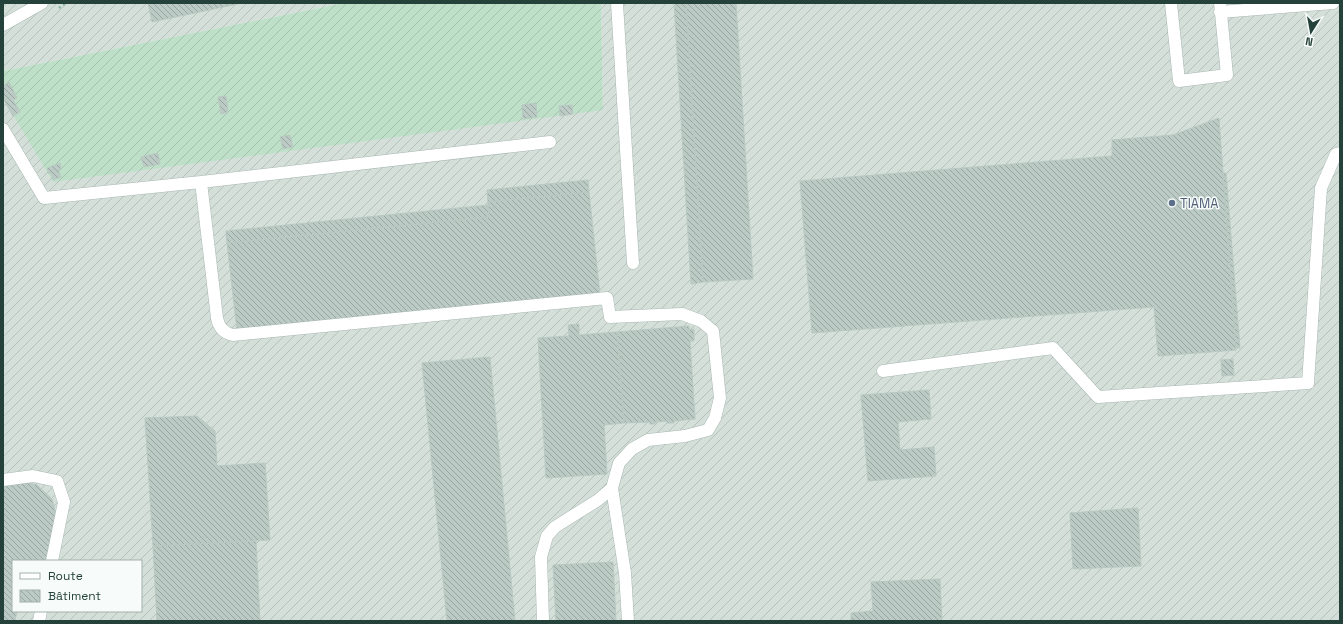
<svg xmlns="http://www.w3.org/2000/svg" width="1343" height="624" viewBox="0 0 1343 624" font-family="'Space Grotesk',sans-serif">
	<defs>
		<pattern id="industrial-furrows" width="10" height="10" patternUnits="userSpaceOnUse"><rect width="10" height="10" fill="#d4dfda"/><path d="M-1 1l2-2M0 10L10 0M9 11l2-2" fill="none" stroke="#b6c1bc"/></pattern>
		<pattern id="garden-furrows" width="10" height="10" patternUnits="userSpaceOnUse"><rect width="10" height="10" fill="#bfe0c8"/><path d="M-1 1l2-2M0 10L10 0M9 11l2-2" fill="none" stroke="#a4c1ad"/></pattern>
		<pattern id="building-back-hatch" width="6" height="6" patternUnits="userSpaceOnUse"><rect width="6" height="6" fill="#bbcac4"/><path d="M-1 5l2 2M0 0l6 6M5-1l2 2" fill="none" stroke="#98a6a0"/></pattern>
	</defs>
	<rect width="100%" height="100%" fill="#e6efeb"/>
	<path fill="url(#industrial-furrows)" fill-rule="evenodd" d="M3,3H344L3,71Z
		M601,3H1340V621H3V98L603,110ZM13,561H141V611H13Z"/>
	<path fill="url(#garden-furrows)" d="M344,3H601L603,110L53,182L3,98V71Z"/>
	<path fill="url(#building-back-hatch)" stroke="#b8c9c2" d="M148,3H242L152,22Z
		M674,3H686L703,282L691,284Z
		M686,3H736L753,279L703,282Z
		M9,82L17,98L13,100L20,112L13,116L3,98V86Z
		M226,96L228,112L221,114L218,97Z
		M536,103L537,117L523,119L522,105Z
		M572,105L573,114L560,116L559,106Z
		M1219,118L1236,350L1158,356L1154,307L812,333L800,181L1112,156V140L1173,135Z
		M290,135L293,147L283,149L280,137Z
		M158,153L160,164L144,167L141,157Z
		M60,163L61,169L58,170L61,177L53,180L51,173L49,174L47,168Z
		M1223,173H1226L1240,348H1236Z
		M588,180L589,192L488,202L487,190Z
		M589,192L600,295L237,330L227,243L489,217L488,202Z
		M488,205L489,217L227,243L226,231Z
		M579,324V335L617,332L624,423L604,425L607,474L546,478L538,338L569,336L568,325Z
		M689,326V330L694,329V341H690L695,419L674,421V423H667V421L655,422V424H650V422L624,423L617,332Z
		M490,357L515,621H447L422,363Z
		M1233,359L1234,375L1222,376L1221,360Z
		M929,390L931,419L898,422L900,450L934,447L936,476L868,481L861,395Z
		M197,416L215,431L217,466L265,463L270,540L153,546L145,418Z
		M16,480L37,485L52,499L56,515L47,561H13V611H17L15,621H6L3,619V482Z
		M1138,508L1141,566L1073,569L1070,513Z
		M256,541L260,621H157L153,546Z
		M613,562L616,621H556L553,565Z
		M940,579L942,621H851V613L873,611L871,582Z"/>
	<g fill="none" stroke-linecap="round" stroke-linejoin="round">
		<defs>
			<path id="minor" d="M617,3L633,263
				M1171,3L1179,81L1227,75L1220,3
				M1220,12L1333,3
				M3,25L42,3
				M3,129L44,198L201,182L550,142
				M201,182L217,318C219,328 224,333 233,335L607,298L610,317L682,314L701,321L713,331L720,398L715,418L708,430L685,436L648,440L632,449L619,463L612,488L598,500L555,527L547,536L541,557L543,621
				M883,371L1053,348L1098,397L1308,383L1321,188L1336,154L1340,153
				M3,480L33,476L57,481L64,502L52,561
				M612,488L625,573L628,621
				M39,621L41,611"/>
		</defs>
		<use href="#minor" stroke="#a8b8b2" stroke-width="13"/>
		<path stroke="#86b3a5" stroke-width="2.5" stroke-dasharray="2 3" stroke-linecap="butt" d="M59,8L66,3"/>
		<use href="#minor" stroke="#fff" stroke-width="12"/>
	</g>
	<circle fill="#5c6f8a" stroke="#f7fbf9" stroke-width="1.5" cx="1172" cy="203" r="4"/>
	<g text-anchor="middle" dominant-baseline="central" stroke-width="3" stroke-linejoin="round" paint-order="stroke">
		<g font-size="13" fill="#4e5e75" stroke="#f7fbf9" text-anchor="start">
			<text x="1180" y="203">TIAMA</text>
		</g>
	</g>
	<rect width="1343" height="624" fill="none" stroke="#24423a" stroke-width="8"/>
	<rect x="12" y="560" width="130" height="52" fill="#f7fbf9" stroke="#a3b1ad"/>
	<rect x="20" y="573" width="20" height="6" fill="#ffffff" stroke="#a3b1ad"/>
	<text x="48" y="580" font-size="12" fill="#24423a">Route</text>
	<rect x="20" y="590" width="20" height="12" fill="url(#building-back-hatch)" stroke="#a3b1ad"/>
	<text x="48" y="600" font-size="12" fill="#24423a">Bâtiment</text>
	<g transform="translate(1311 32) rotate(191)" stroke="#f7fbf9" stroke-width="3" paint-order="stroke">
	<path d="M0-3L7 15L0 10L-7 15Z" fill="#24423a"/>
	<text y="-6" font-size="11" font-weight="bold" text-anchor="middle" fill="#24423a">N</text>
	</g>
</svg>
